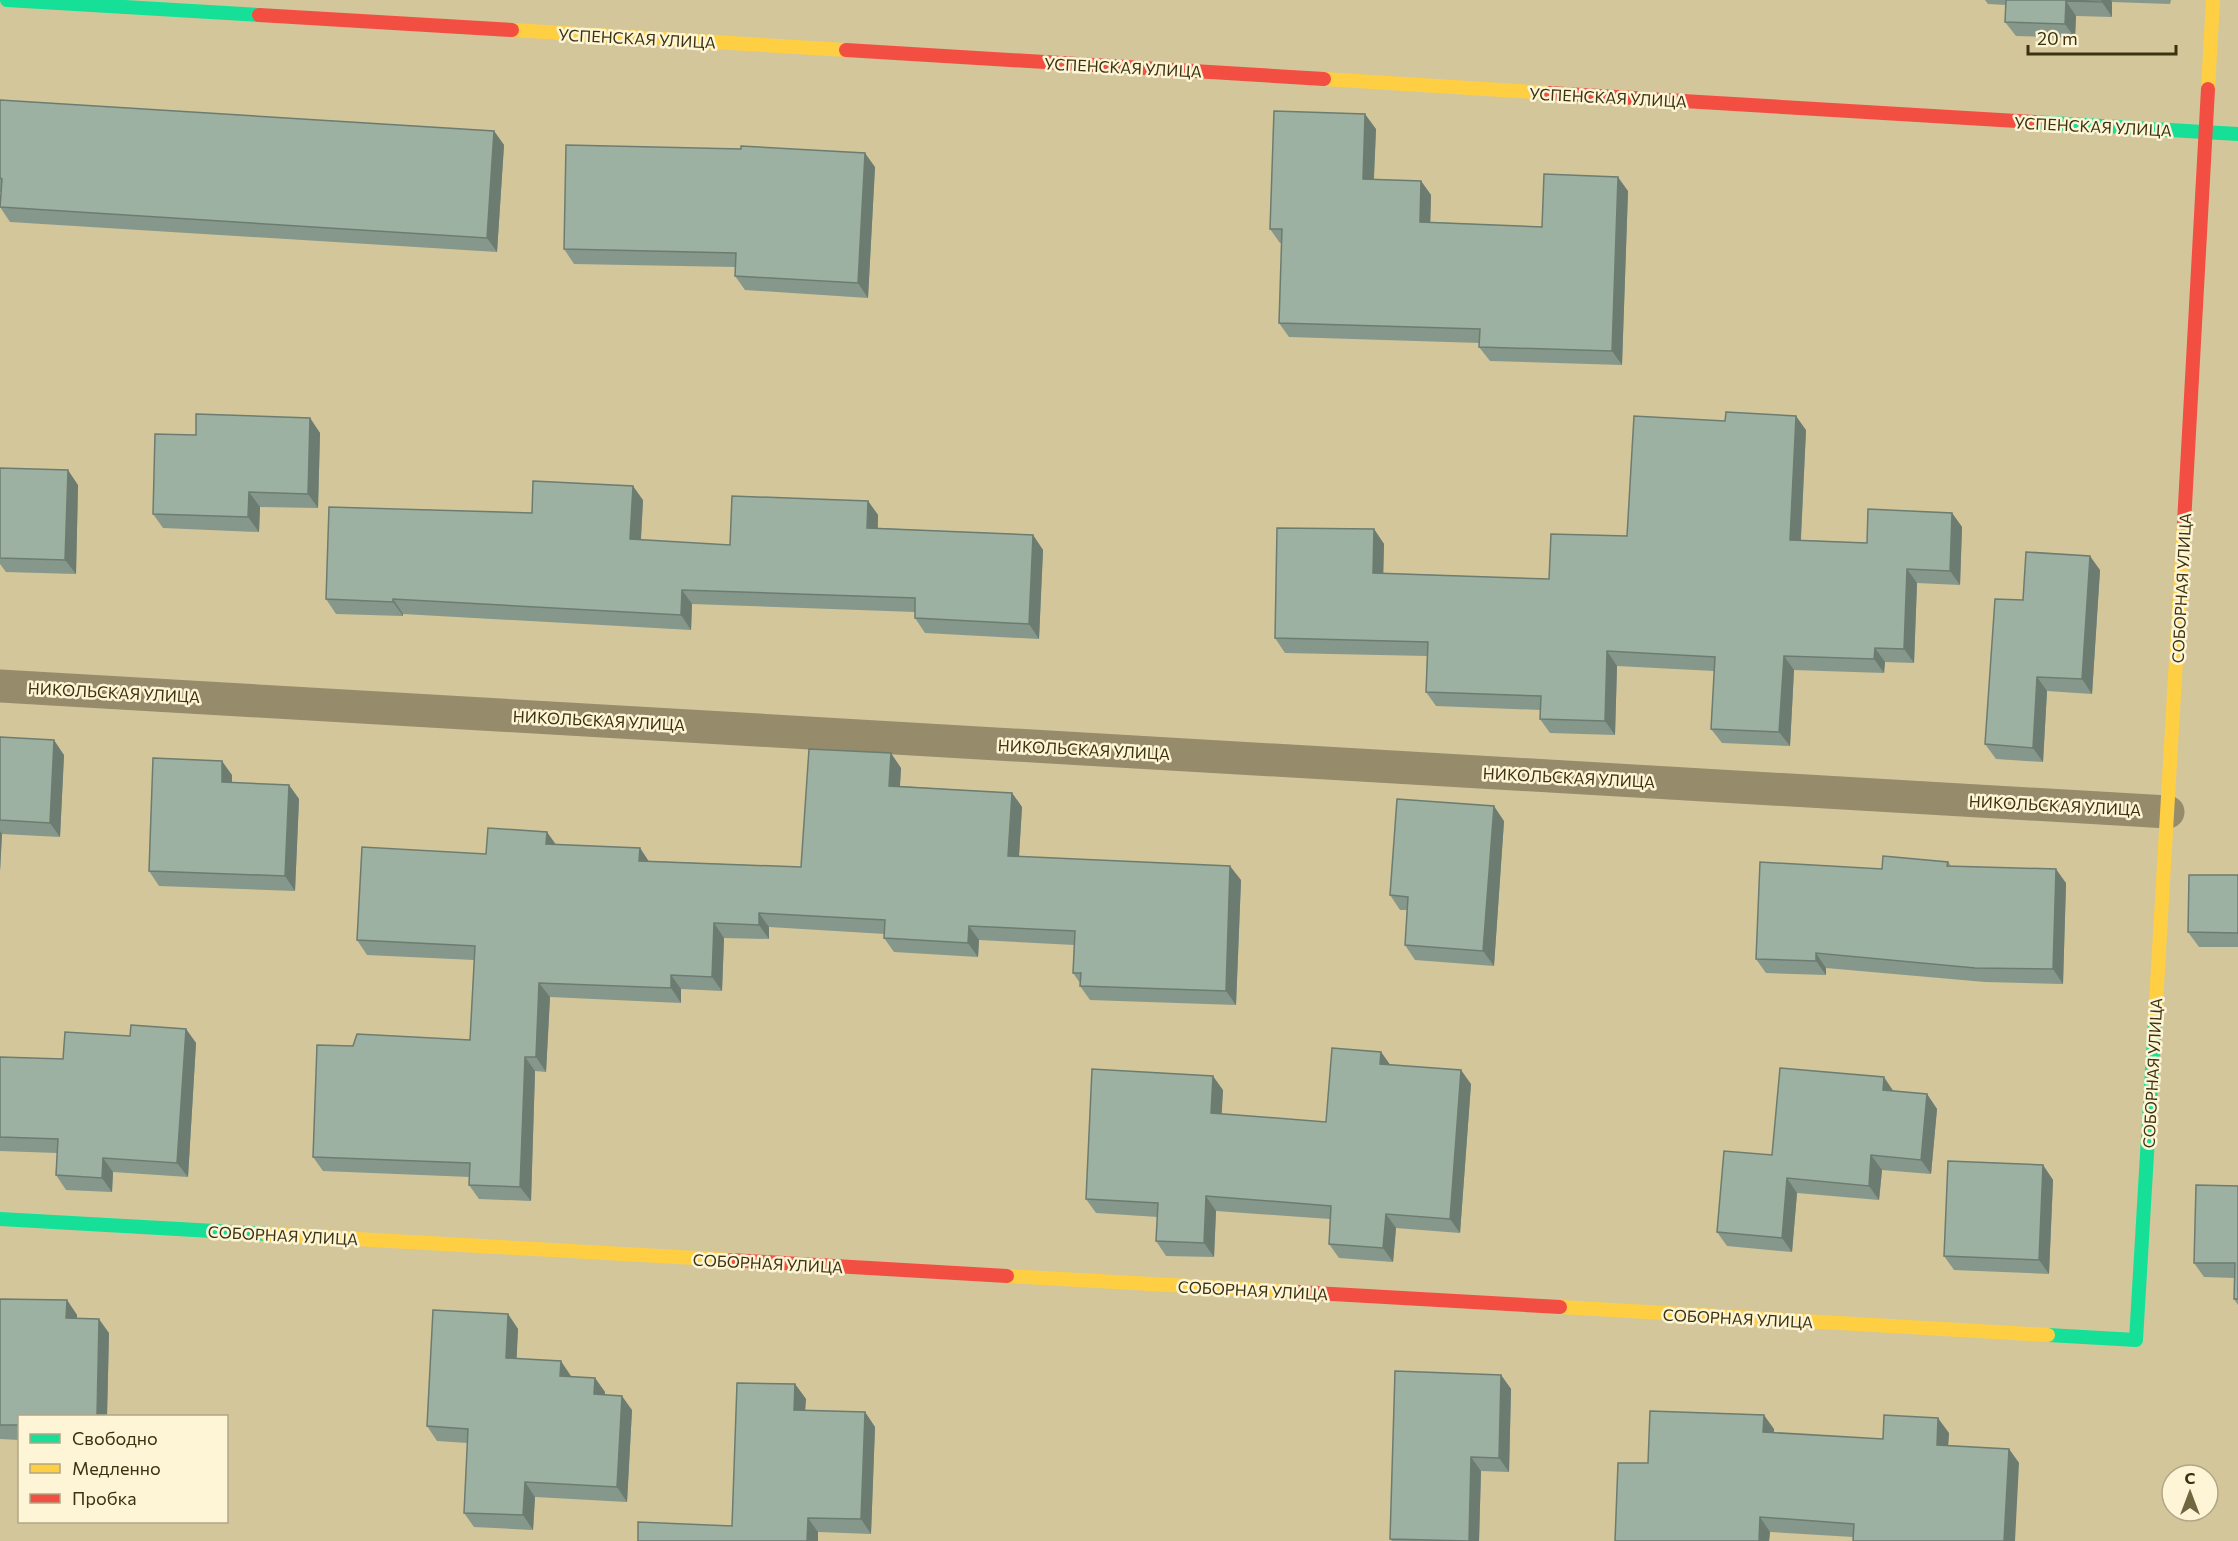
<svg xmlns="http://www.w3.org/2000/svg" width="2238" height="1541" viewBox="0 0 2238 1541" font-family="Commissioner,sans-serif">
	<rect width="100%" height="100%" fill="#d3c69a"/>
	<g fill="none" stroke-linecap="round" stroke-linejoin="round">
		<path stroke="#968c6c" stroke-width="33" d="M0,686L2168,812"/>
		<path stroke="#16e098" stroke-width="14" d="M7,0L259,15
			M2034,122L2238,134
			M0,1219L267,1234
			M2048,1335L2136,1340L2155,1019"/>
		<path stroke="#ffcf43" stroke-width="14" d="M512,30L846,50
			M1324,79L1549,93
			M2208,89L2213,0
			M2155,1019L2184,523
			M267,1234L731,1260
			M1007,1276L1297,1292
			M1560,1307L2048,1335"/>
		<path stroke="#f24e42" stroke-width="14" d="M259,15L512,30
			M846,50L1324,79
			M1549,93L2034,122
			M2184,523L2208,89
			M731,1260L1007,1276
			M1297,1292L1560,1307"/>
	</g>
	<path fill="#86988b" d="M1985,0H2171L2170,4L2112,2V17L2076,16L2075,38L2016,36L2005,22L2006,5L1988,4Z
		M0,100L494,131L504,145L497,252L10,222L0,207L1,192H0Z
		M1376,129L1374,180L1421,181L1431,195L1430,222L1542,227L1628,191L1622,365L1490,361L1479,347L1480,343L1289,337L1279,323L1282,243H1280L1270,229Z
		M875,167L868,298L745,290L735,276V267L574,264L564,249Z
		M310,418L320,433L318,508L260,507L259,532L163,528L153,514L196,435Z
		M1806,430L1801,540L1867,543L1952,513L1962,527L1960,585L1917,583L1914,663L1885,662L1884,673L1794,670L1790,746L1722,743L1711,729L1714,671L1617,666L1615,735L1550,733L1540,719L1541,710L1436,706L1426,692L1427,656L1285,653L1275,638L1374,529L1384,544L1383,573L1549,579L1627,536Z
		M0,468L78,485L76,574L6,572L0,564Z
		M643,500L641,540L730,545L868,501L878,515V528L1033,535L1043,550L1039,639L925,633L915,618V612L692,604L691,630L403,614V616L336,614L326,599L532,513Z
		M2100,570L2092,694L2047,691L2043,762L1996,759L1985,744L2023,600Z
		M0,737L64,755L60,837L2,834L0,871Z
		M901,768L900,786L1012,793L1022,807L1019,857L1241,880L1236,1005L1090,1000L1080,986V983L1073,973L1074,945L979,940L978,957L894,952L884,938L885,934L769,927V939L724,938L722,991L681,989V1003L550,997L546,1072L535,1071L531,1201L479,1199L469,1185L470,1177L323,1171L313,1157L353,1046L470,1040L474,960L367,955L357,940L556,845L640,848L648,861L801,867Z
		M232,775V783L289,785L299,799L295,891L159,886L149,871Z
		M1504,821L1494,966L1415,960L1405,945L1407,910H1400L1390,895Z
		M1948,862L1951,866L2066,883L2063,984L1985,982L1826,968V975L1766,973L1756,959L1882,869Z
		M2238,875V947H2199L2188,932Z
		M186,1029L196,1043L188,1177L113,1172L112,1192L66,1190L56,1175L57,1153L0,1151V1057L63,1059L130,1036Z
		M1381,1052L1390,1065L1471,1084L1460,1233L1396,1228L1393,1262L1339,1258L1329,1244L1330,1219L1216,1211L1214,1257L1166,1256L1156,1241L1158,1217L1096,1213L1086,1199L1223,1090L1221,1114L1326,1122Z
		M1894,1091L1927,1094L1937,1109L1931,1174L1882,1170L1879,1200L1797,1193L1792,1252L1727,1246L1717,1232L1772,1155Z
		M2043,1165L2053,1180L2049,1274L1954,1270L1944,1256Z
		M2238,1186V1305L2234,1299L2235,1278L2204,1277L2194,1263Z
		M0,1299L67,1300L77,1315V1318L109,1333L107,1416H20V1440L0,1439Z
		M508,1314L518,1329L516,1359L571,1376V1377L595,1378L605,1392L604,1395L632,1410L627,1502L535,1497L533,1530L474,1527L464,1513L468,1443L437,1441L427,1426Z
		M1501,1375L1511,1389L1509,1472L1481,1471L1479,1541H1392L1390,1539Z
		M795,1384L806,1399L805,1410L865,1412L875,1427L871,1534L818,1532L732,1526Z
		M1774,1429V1433L1883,1439L1949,1433L1948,1446L2009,1449L2019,1463L1853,1537L1770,1532L1769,1541H1615L1648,1463Z"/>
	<path fill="#6d7c71" d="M2102,0H2111L2112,2V17L2102,2Z
		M2066,1L2076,16L2075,38L2065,24Z
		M1365,114L1376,129L1373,194L1363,179Z
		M494,131L504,145L497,252L487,238Z
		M865,153L875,167L868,298L858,283Z
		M1618,177L1628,191L1622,365L1612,351Z
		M1421,181L1431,195L1430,236L1420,222Z
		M1796,416L1806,430L1800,554L1790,540Z
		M310,418L320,433L318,508L308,494Z
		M68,470L78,485L76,574L65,560Z
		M633,486L643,500L640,554L630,539Z
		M249,492L260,507L259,532L248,517Z
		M868,501L878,515L877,542L867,528Z
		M1952,513L1962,527L1960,585L1950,571Z
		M1374,529L1384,544L1383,587L1373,573Z
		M1033,535L1043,550L1039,639L1029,624Z
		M2090,556L2100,570L2092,694L2082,679Z
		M1907,569L1917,583L1914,663L1904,649Z
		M682,590L692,604L691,630L681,615Z
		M393,599L403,614V616L393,602Z
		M1875,648L1885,662L1884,673L1874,659Z
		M1607,651L1617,666L1615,735L1605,721Z
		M1784,656L1794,670L1790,746L1779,732Z
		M2037,677L2047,691L2043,762L2033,748Z
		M54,740L64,755L60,837L50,823Z
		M891,753L901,768L899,800L889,786Z
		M222,761L232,775V797L222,782Z
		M289,785L299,799L295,891L285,876Z
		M1012,793L1022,807L1018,871L1008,856Z
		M1494,806L1504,821L1494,966L1483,951Z
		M0,831L2,834L0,871Z
		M547,832L557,846L546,844Z
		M640,848L650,863L639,861Z
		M1230,866L1241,880L1236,1005L1226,991Z
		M2056,869L2066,883L2063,984L2053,969Z
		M759,913L769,927V939L759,925Z
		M714,923L724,938L722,991L712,977Z
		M969,926L979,940L978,957L968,943Z
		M1816,953L1826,968V975L1816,961Z
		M671,975L681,989V1003L671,988Z
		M539,983L550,997L546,1072L536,1057Z
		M186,1029L196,1043L188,1177L177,1163Z
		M1381,1052L1391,1066L1380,1064Z
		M525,1057L535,1071L531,1201L520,1187Z
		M1461,1070L1471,1084L1460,1233L1450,1219Z
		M1213,1076L1223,1090L1221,1127L1211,1113Z
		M1884,1077L1894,1092L1883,1090Z
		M1927,1094L1937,1109L1931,1174L1921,1160Z
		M1871,1155L1882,1170L1879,1200L1869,1186Z
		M103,1158L113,1172L112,1192L102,1178Z
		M2043,1165L2053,1180L2049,1274L2039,1260Z
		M1787,1178L1797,1193L1792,1252L1782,1238Z
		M1206,1196L1216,1211L1214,1257L1204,1243Z
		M1386,1214L1396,1228L1393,1262L1383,1248Z
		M67,1300L77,1315V1332L66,1318Z
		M508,1314L518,1329L516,1372L506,1358Z
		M99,1319L109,1333L107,1416H97Z
		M561,1361L571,1376L570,1391L560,1376Z
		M1501,1375L1511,1389L1509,1472L1499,1458Z
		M595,1378L605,1392L604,1409L594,1394Z
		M795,1384L806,1399L804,1424L794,1410Z
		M622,1396L632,1410L627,1502L617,1487Z
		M865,1412L875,1427L871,1534L861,1519Z
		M1764,1415L1774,1429L1773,1447L1763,1432Z
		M1938,1418L1949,1433L1947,1460L1937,1445Z
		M2009,1449L2019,1463L2015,1541H2004Z
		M1471,1457L1481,1471L1479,1541H1469Z
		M525,1482L535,1497L533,1530L523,1515Z
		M1760,1517L1770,1532L1769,1541H1759Z
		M808,1518L818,1532V1541H807Z"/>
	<path fill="#9cb1a2" stroke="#6d7c71" stroke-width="1.5" d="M2006,0H2102V2L2066,1L2065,24L2005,22Z
		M0,100L494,131L487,238L0,207L2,179L0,178Z
		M1274,111L1365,114L1363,179L1421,181L1420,222L1542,227L1544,174L1618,177L1612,351L1479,347L1480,329L1279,323L1282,229H1270Z
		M566,145L741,149V146L865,153L858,283L735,276L736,253L564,249Z
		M1726,412L1796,416L1790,540L1867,543L1868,509L1952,513L1950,571L1907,569L1904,649L1875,648L1874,659L1784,656L1779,732L1711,729L1715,657L1607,651L1605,721L1540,719L1541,696L1426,692L1428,642L1275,638L1277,528L1374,529L1373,573L1549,579L1551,534L1627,536L1634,416L1725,421Z
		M196,414L310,418L308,494L249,492L248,517L153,514L155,434L196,435Z
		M0,468L68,470L65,560L0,558Z
		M533,481L633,486L630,539L730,545L732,496L868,501L867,528L1033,535L1029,624L915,618V598L682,590L681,615L393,599V602L326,599L329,507L532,513Z
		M2026,552L2090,556L2082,679L2037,677L2033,748L1985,744L1995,599L2023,600Z
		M0,737L54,740L50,823L0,820Z
		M809,749L891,753L889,786L1012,793L1008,856L1230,866L1226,991L1080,986L1081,973H1073L1075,931L969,926L968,943L884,938L885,920L759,913V925L714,923L712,977L671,975V988L539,983L536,1057H525L520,1187L469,1185L470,1163L313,1157L317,1045L353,1046L357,1034L470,1040L475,946L357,940L362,847L486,854L488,828L547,832L546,844L640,848L639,861L801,867Z
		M153,758L222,761V782L289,785L285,876L149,871Z
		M1397,799L1494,806L1483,951L1405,945L1408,897L1390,895Z
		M1883,856L1948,862L1947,866L2056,869L2053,969L1975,968L1816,953V961L1756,959L1760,862L1882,869Z
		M2189,875H2238V933L2188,932Z
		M131,1025L186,1029L177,1163L103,1158L102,1178L56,1175L58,1139L0,1137V1057L63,1059L65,1032L130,1036Z
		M1332,1048L1381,1052L1380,1064L1461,1070L1450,1219L1386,1214L1383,1248L1329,1244L1331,1206L1206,1196L1204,1243L1156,1241L1158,1203L1086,1199L1092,1069L1213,1076L1211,1113L1326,1122Z
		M1780,1068L1884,1077L1883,1090L1927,1094L1921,1160L1871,1155L1869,1186L1787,1178L1782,1238L1717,1232L1724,1151L1772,1155Z
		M1948,1161L2043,1165L2039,1260L1944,1256Z
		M2196,1185L2238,1186V1299H2234L2235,1263H2194Z
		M0,1299L67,1300L66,1318L99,1319L97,1416H20V1425H0Z
		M433,1310L508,1314L506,1358L561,1361L560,1376L595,1378L594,1394L622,1396L617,1487L525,1482L523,1515L464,1513L468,1429L427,1426Z
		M1395,1371L1501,1375L1499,1458L1471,1457L1469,1541L1390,1539Z
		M737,1383L795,1384L794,1410L865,1412L861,1519L808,1518L807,1541H638V1522L732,1526Z
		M1650,1411L1764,1415L1763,1432L1883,1439L1884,1415L1938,1418L1937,1445L2009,1449L2004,1541H1853L1854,1524L1760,1517L1759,1541H1615L1618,1463H1648Z"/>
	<g text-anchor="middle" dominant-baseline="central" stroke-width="5" stroke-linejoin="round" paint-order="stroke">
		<g font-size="16" fill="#3b3210" stroke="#fef5d6">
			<text transform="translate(637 38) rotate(3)">УСПЕНСКАЯ УЛИЦА</text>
			<text transform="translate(1123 67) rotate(3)">УСПЕНСКАЯ УЛИЦА</text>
			<text transform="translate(1608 97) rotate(3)">УСПЕНСКАЯ УЛИЦА</text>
			<text transform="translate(2093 126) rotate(3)">УСПЕНСКАЯ УЛИЦА</text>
			<text transform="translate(2181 588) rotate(-87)">СОБОРНАЯ УЛИЦА</text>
			<text transform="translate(114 692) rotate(3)">НИКОЛЬСКАЯ УЛИЦА</text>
			<text transform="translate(599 720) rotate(3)">НИКОЛЬСКАЯ УЛИЦА</text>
			<text transform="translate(1084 749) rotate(3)">НИКОЛЬСКАЯ УЛИЦА</text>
			<text transform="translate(1569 777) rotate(3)">НИКОЛЬСКАЯ УЛИЦА</text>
			<text transform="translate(2055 805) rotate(3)">НИКОЛЬСКАЯ УЛИЦА</text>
			<text transform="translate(2152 1073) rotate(-87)">СОБОРНАЯ УЛИЦА</text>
			<text transform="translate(283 1235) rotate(3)">СОБОРНАЯ УЛИЦА</text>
			<text transform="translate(768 1263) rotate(3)">СОБОРНАЯ УЛИЦА</text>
			<text transform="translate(1253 1290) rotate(3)">СОБОРНАЯ УЛИЦА</text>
			<text transform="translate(1738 1318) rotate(3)">СОБОРНАЯ УЛИЦА</text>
		</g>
	</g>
	<rect x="18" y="1415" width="210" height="108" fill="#fef5d6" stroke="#b0a787" stroke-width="1.5"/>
	<rect x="30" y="1434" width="30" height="9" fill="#16e098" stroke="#b0a787" stroke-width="1.5"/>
	<text x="72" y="1445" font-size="18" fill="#3b3210">Свободно</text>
	<rect x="30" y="1464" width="30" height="9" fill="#ffcf43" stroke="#b0a787" stroke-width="1.5"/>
	<text x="72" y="1475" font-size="18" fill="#3b3210">Медленно</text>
	<rect x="30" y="1494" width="30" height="9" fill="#f24e42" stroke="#b0a787" stroke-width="1.5"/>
	<text x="72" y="1505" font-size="18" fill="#3b3210">Пробка</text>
	<g transform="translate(2190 1493)"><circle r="28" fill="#fef5d6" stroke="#b0a787" stroke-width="1.5"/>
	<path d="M0-4.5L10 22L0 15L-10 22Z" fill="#706640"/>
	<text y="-9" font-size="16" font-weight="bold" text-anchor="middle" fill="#3b3210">С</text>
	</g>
	<path d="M2028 45v9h148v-9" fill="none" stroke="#3b3210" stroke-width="3"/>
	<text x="2037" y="45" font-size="18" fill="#3b3210" stroke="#fef5d6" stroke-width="4.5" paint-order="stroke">20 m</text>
</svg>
